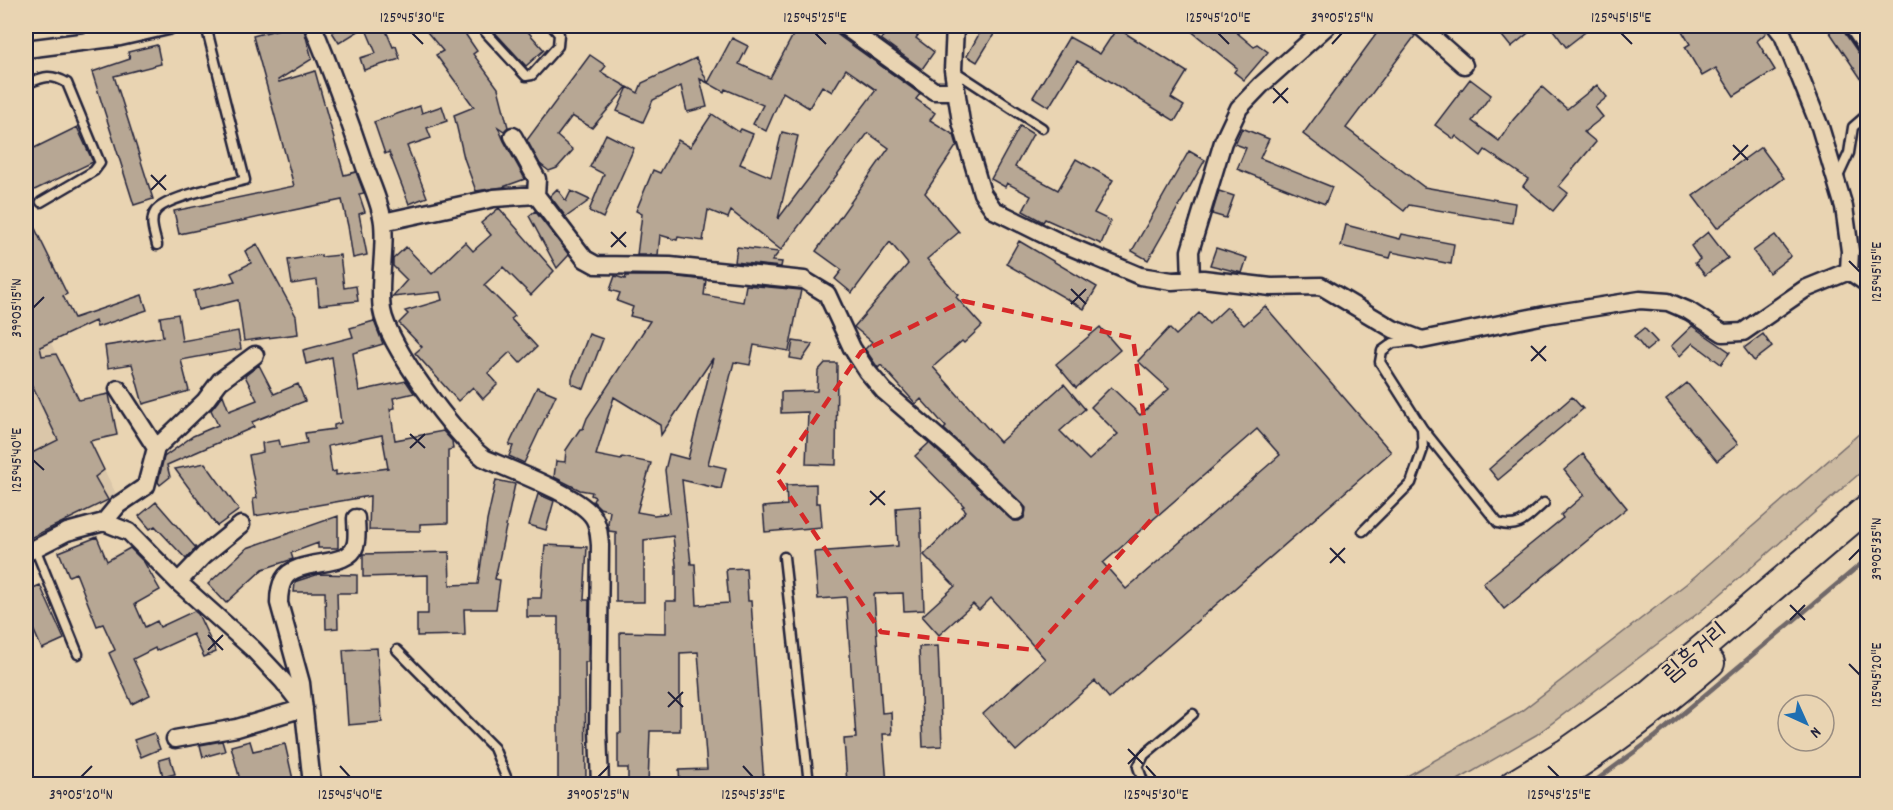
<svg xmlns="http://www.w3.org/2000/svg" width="1893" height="810" viewBox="0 0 1893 810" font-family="Dekko,'Poor Story',sans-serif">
	<rect width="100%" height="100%" fill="#e9d4b2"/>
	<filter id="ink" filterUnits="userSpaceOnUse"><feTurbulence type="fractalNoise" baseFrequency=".0167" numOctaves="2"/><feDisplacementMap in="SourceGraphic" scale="12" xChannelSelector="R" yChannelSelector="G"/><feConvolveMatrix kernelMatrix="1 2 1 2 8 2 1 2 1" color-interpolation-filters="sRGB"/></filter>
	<g filter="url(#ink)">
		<path fill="#dac6a9" d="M26,298L35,317L38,316L92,428L86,432L117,496L26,540Z"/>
		<path fill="#ccbaa1" stroke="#776e6e" stroke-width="1.5" d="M1867,427V467L1701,611L1536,735L1451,784H1393L1520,712L1686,584Z"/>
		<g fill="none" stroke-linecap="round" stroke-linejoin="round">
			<path stroke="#6f6769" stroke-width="4.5" d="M1591,784L1656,736L1868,558"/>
		</g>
		<path fill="#b7a794" stroke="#22223b" stroke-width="1.5" fill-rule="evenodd" d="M291,26H303L312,59L278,80L279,82L315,71L344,175L356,172L364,193L359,194L365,212L359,214L367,255L353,258L348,226L342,200L179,234L174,211L294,186L253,36Z
			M344,26H384L393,47L396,46L400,59L364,70L360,58L376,53L365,27L339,43L332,32Z
			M422,26H474L466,35L477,51L473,54L498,88L508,127L504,131L498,127L504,141L525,179L503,187L476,191L464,158L454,115L474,107L436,55L443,51Z
			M489,26H523L544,50L526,66Z
			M798,26H834L838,35L920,94L916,99L935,113L930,120L954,135L957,145L925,193L959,232L927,259L958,295L956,297L982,326L964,343L962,341L933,367L1000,442L1064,384L1085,409L1060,431L1089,460L1118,434L1091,407L1111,387L1140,415L1169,389L1138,361L1169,328L1176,335L1199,313L1209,324L1227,307L1244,325L1265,306L1391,452L1109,698L1095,681L1016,751L983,714L1045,659L991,598L979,610L973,604L939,635L922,616L955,586L924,555L966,511L962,507L964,506L915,456L929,443L1013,521H1019L1024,518L1026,508L944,429L946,427L921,399L916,404L881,365L878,368L865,349L872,342L854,327L908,264L890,242L852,293L835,279L842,270L816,251L889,148L868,133L781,250L731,211L728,218L708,210L703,241L678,237L677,240L660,235L658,255H637L642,214L636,211L653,170L660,173L678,140L690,147L712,114L739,132L741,129L753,134L740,164L771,177L782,132L798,136L778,219L876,90L846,69L832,92L822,86L809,108L783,92L766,131L753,124L763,105L725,89L724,92L708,83L732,38L748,46L739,64L770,78ZM1257,429L1280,455L1126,589L1103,563Z
			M891,26H925L916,38L934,52L922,69L881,39Z
			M965,26H999L977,62L967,56L979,34Z
			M1185,26H1229L1254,47L1257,44L1268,52L1244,80L1234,72L1237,68Z
			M1382,26H1402L1415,36L1346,128L1424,187L1515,203L1512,223L1409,205L1404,211L1303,134Z
			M1494,26H1537L1511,47Z
			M1550,26H1593L1566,47Z
			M1679,26H1760L1766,33L1757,41L1775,70L1734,96L1716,68L1702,76L1685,47L1690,44Z
			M1837,26H1840L1868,67V89L1829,31Z
			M1117,28L1187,72L1171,98L1184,106L1175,121L1077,61L1049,107L1033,97L1069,37L1100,54Z
			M157,45L161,64L114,76L153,199L134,205L92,72L130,59L128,52Z
			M590,55L606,66L601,72L627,87L592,128L572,116L557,136L573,150L557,168L549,171L540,164L527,140Z
			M696,58L708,83L700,79L707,107L687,112L681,86L653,100L643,122L617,111L628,87L638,93L642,83Z
			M1470,79L1491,95L1472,121L1499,141L1513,120L1542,87L1567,109L1597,85L1607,97L1595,107L1603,117L1584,132L1596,142L1559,186L1568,193L1553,211L1523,186L1528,179L1485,150L1481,156L1456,136L1454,139L1435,125Z
			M420,106L422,113L442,106L447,121L427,128L431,138L407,146L427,197L409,204L389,152L385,154L374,122Z
			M1020,126L1033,134L1015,167L1058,190L1076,159L1113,180L1094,213L1111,221L1101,244L1045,219L1043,222L1023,211L1031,196L1007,183L1005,187L991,179Z
			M77,127L93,162L26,194V152Z
			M1242,128L1269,139L1260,158L1332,187L1325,204L1237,169L1246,148L1235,144Z
			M606,134L634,148L603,218L589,211L604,174L590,167Z
			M1761,147L1784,178L1717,228L1693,196Z
			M1189,151L1205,160L1148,260L1132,251Z
			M557,189L566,201L571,191L590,200L566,217L550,196Z
			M1219,191L1234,196L1226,218L1212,214Z
			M499,208L554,271L531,295L503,267L484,285L515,316L511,319L537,347L520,363L510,352L488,373L498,384L483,399L473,387L458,401L415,353L422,347L399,323L408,314L405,311L442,300L440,292L392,297L407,280L393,266V259L406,247L432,274L465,242L473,251L491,235L481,223Z
			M26,210L67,294L63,296L74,318L142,295L147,310L97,327L95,321L40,347L42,356L56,354L79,400L109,394L117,435L90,441L104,470L95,477L108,500L26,540V456L58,440L26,373Z
			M535,211L569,255L557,268L529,216Z
			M1346,225L1400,239L1402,234L1454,244L1451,264L1392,252L1390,258L1341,246Z
			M1708,232L1728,258L1705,275L1695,263L1700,259L1691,246Z
			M1775,235L1791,256L1769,273L1753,251Z
			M1019,241L1097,287L1084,309L1006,264Z
			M257,244L296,316L298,334L244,341L238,300L198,310L194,291L235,281L231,273L251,263L245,251Z
			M737,247L779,252L772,261L782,262L781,267L735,262Z
			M1216,248L1247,258L1242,273L1210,265Z
			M321,255V257L340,255L344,288L356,286L358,301L319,305L317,280L292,284L288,260Z
			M615,276L625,279L626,276H669L706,280L704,295L743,302L746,285L801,290L789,351L754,345L750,365L734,362L708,464L726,468L721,489L682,480L691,564H695L697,605L729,603L726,569L746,568L748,601H751L764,784H680L679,770L707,769L698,652L680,653V731H650L648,784H628V768H618V733H621L620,632L666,633V601H676V565L673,536L644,540V602H616V532L609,531L608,523L610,511L600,508L593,501L595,497L591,495L592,492L580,490L554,477L556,461L565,462L566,450L580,429H583L587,418L650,321L630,316L633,307L617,301L620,293L610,290ZM713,358L688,459L669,454L665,470L670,513L654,515L637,512L651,463L622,457L621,460L596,455L614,397L660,425L661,435Z
			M178,314L182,341L238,331L241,349L181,360L189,391L143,404L132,364L108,368L105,346L163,337L160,317Z
			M374,321L383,344L353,353L359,391L406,381L414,393L393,398L395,408L390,409L395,440L443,431L452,441L453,449L448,450V523L420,524V531L369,530L370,496L255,516L253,499L257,498L249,455L263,452L262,443L279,440L281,448L307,443L305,433L334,429V425L341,423L332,357L306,364L303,350L353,337L350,328ZM382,435L388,468L336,475V471L332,472L328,446Z
			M1692,326L1730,352L1721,364L1693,343L1680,356L1671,346Z
			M1100,327L1120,350L1076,388L1056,364Z
			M1644,328L1657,342L1646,351L1634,336Z
			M589,334L603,339L584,389L572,384V378Z
			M1763,334L1772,347L1754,361L1744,348Z
			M793,341L813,344L802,360L790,358Z
			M825,363H837L836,465L806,464L808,412L781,413V392L817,391L818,371Z
			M259,365L274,394L298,384L305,401L252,422L254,427L167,465L170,477L160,485L158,482L164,457L193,436L218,425L211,410L223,395L229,411L257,400L245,376Z
			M1687,383L1738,444L1717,461L1666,400Z
			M537,387L556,395L524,463L509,456L513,446L509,445Z
			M1572,397L1583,409L1498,480L1489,469Z
			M1583,454L1627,508L1504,609L1483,583L1563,518L1561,515L1584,495L1564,470Z
			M205,463L239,510L217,526L175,469Z
			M496,480L515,484L495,579L500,580L496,609H464L465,635L417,636V614H428V575L363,577V554L449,552L450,585L478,584L487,521Z
			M816,484V503H820L822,527L765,532L763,507L787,505L786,485Z
			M538,494L554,501L546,530L529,525Z
			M156,502L196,548L186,559L155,526L150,529L139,516Z
			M920,506L924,610L904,611L903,593L874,594L882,713L891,712L892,734H883L887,784H847L844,739L856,738L846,597L818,599L814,552L898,546L896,508Z
			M338,516V548H318V543L291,553L293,559L263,569L226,603L208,584L247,548Z
			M97,537L107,561L130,548L144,562L160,590L135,604L145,627L157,621L160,627L194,611L198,614L216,652L204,657L193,634L156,651L155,648L133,659L150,695L132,704L109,653L115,650L103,624L97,626L76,573L69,576L59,552Z
			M545,545L587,547L584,600H589L588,662H585L586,784H558V617H527V598H541Z
			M319,574L357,575V593H337L338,628L326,629L325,592H294L295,583L297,581Z
			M40,585L64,639L42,649L26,613V591Z
			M938,646L942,746L923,747L919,647Z
			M377,648L382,722L348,725L343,650Z
			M154,733L160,749L141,757L134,740Z
			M222,741L225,751L203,757L200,745Z
			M250,741L253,751L285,744L294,784H241L231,746Z
			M170,757L175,774L163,777L159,760Z"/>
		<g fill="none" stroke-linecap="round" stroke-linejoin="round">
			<defs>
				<path id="service" d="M480,26L526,76L532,75L558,46L559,34L552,26
					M1848,26L1868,56
					M953,70L1042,128
					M26,84C43,77 50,73 67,83L100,163L94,171L41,202
					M1837,179L1849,153L1853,127L1868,114
					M157,245C155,235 149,222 155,212C164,197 226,185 245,180L206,26
					M1422,428L1498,523C1521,530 1527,517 1544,503
					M1363,531L1411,483L1423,449L1422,428L1380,362L1382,351L1393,343L1412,341
					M35,548L78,654
					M784,557L809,784
					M397,650L494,748L509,784
					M1144,784L1138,767L1144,755L1193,714"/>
				<path id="minor" d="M313,26C332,72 349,119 365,167C371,184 381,204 383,223C386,251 378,281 382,310C387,344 456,437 484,458C510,470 580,495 594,518C599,526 599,536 600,545L598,731L600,784
					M844,26L934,91H956
					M955,26L953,70L961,122L982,193L994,210L1057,241L1140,276L1172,281L1203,279L1271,287L1321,286L1393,329L1422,340L1545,315L1640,300L1668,302L1689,311L1723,333L1743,332L1805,289L1849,271
					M1420,26L1464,65
					M1776,26L1783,35L1820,127L1844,207L1850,251L1849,271L1868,284
					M26,49L120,37L168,26
					M513,136L537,179L536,195L585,259L596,265L670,266L804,280L827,294L852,348L867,371L884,391L957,454L1016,511
					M383,222L494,198L536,195
					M1191,280L1190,251L1223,142L1239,108L1261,85L1327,26
					M118,389L156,448
					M104,522L118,505L146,486L156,448L205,401L220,381L255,355
					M26,553L67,532L104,522L129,532L178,582L253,649L283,681L304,708L237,728L175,739
					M178,582L204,555L241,525
					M312,784L301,683L279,603C279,595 280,586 284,579C297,557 349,569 355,546C358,538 356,526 356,518"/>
				<path id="primary" d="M1513,784L1566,752L1647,695L1868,507
					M1548,784C1606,749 1659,708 1711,663"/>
			</defs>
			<use href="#service" stroke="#22223b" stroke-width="13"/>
			<use href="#minor" stroke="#22223b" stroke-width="21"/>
			<use href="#primary" stroke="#22223b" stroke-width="30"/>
			<use href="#service" stroke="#e9d4b2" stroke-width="8"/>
			<use href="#minor" stroke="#e9d4b2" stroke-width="16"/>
			<use href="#primary" stroke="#e9d4b2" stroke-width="26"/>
		</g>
	</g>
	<path fill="none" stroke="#d62828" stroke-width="4.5" stroke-dasharray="12 8" stroke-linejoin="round" d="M963,301L1133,338L1157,513L1034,650L881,632L776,476L861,352Z"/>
	<path fill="none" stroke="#22223b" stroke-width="2" d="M412,33L423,44M815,33L826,44M1218,33L1229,44M1621,33L1632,44M1332,44L1342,33M1273,88L1288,103M1273,103L1288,88M1733,145L1748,160M1733,160L1748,145M151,175L166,190M151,190L166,175M611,232L626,247M611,247L626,232M1849,261L1860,272M1071,289L1086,304M1071,304L1086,289M33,308L44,297M1531,346L1546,361M1531,361L1546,346M410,434L425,448M410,448L425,434M33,460L44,470M870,491L885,505M870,505L885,491M1330,548L1345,563M1849,560L1860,549M1330,563L1345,548M1790,605L1805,620M1790,620L1805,605M208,635L223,650M208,650L223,635M1849,664L1860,675M668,692L683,707M668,707L683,692M1128,749L1143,764M1128,764L1143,749M340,766L350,777M743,766L753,777M1146,766L1156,777M1548,766L1559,777M81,777L92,766M598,777L609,766"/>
	<g text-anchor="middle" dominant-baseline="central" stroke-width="5" stroke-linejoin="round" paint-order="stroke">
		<g font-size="24" fill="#22223b" stroke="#e9d4b2">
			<text transform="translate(1696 653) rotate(-40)">림흥거리</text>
		</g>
	</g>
	<rect width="1893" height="810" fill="none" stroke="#e9d4b2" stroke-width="66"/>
	<g transform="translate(1806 723) rotate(135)"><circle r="28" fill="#e9d4b2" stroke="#998d82" stroke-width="1.5"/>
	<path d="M0-4.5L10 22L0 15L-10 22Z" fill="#1f6fb2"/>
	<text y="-9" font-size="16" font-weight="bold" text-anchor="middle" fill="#22223b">N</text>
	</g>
	<rect x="33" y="33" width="1827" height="744" fill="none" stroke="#22223b" stroke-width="2"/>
	<g font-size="15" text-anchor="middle" fill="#22223b">
		<text x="412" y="22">125°45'30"E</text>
		<text x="815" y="22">125°45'25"E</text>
		<text x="1218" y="22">125°45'20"E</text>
		<text x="1342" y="22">39°05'25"N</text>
		<text x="1621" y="22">125°45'15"E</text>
		<text transform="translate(1876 272) rotate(-90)" y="5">125°45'15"E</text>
		<text transform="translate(16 308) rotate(-90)" y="5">39°05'15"N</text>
		<text transform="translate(16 460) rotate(-90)" y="5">125°45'40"E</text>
		<text transform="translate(1876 549) rotate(-90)" y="5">39°05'35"N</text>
		<text transform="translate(1876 675) rotate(-90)" y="5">125°45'20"E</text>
		<text x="81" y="799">39°05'20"N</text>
		<text x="350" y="799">125°45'40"E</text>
		<text x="598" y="799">39°05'25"N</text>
		<text x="753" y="799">125°45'35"E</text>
		<text x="1156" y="799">125°45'30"E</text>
		<text x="1559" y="799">125°45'25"E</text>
	</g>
</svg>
